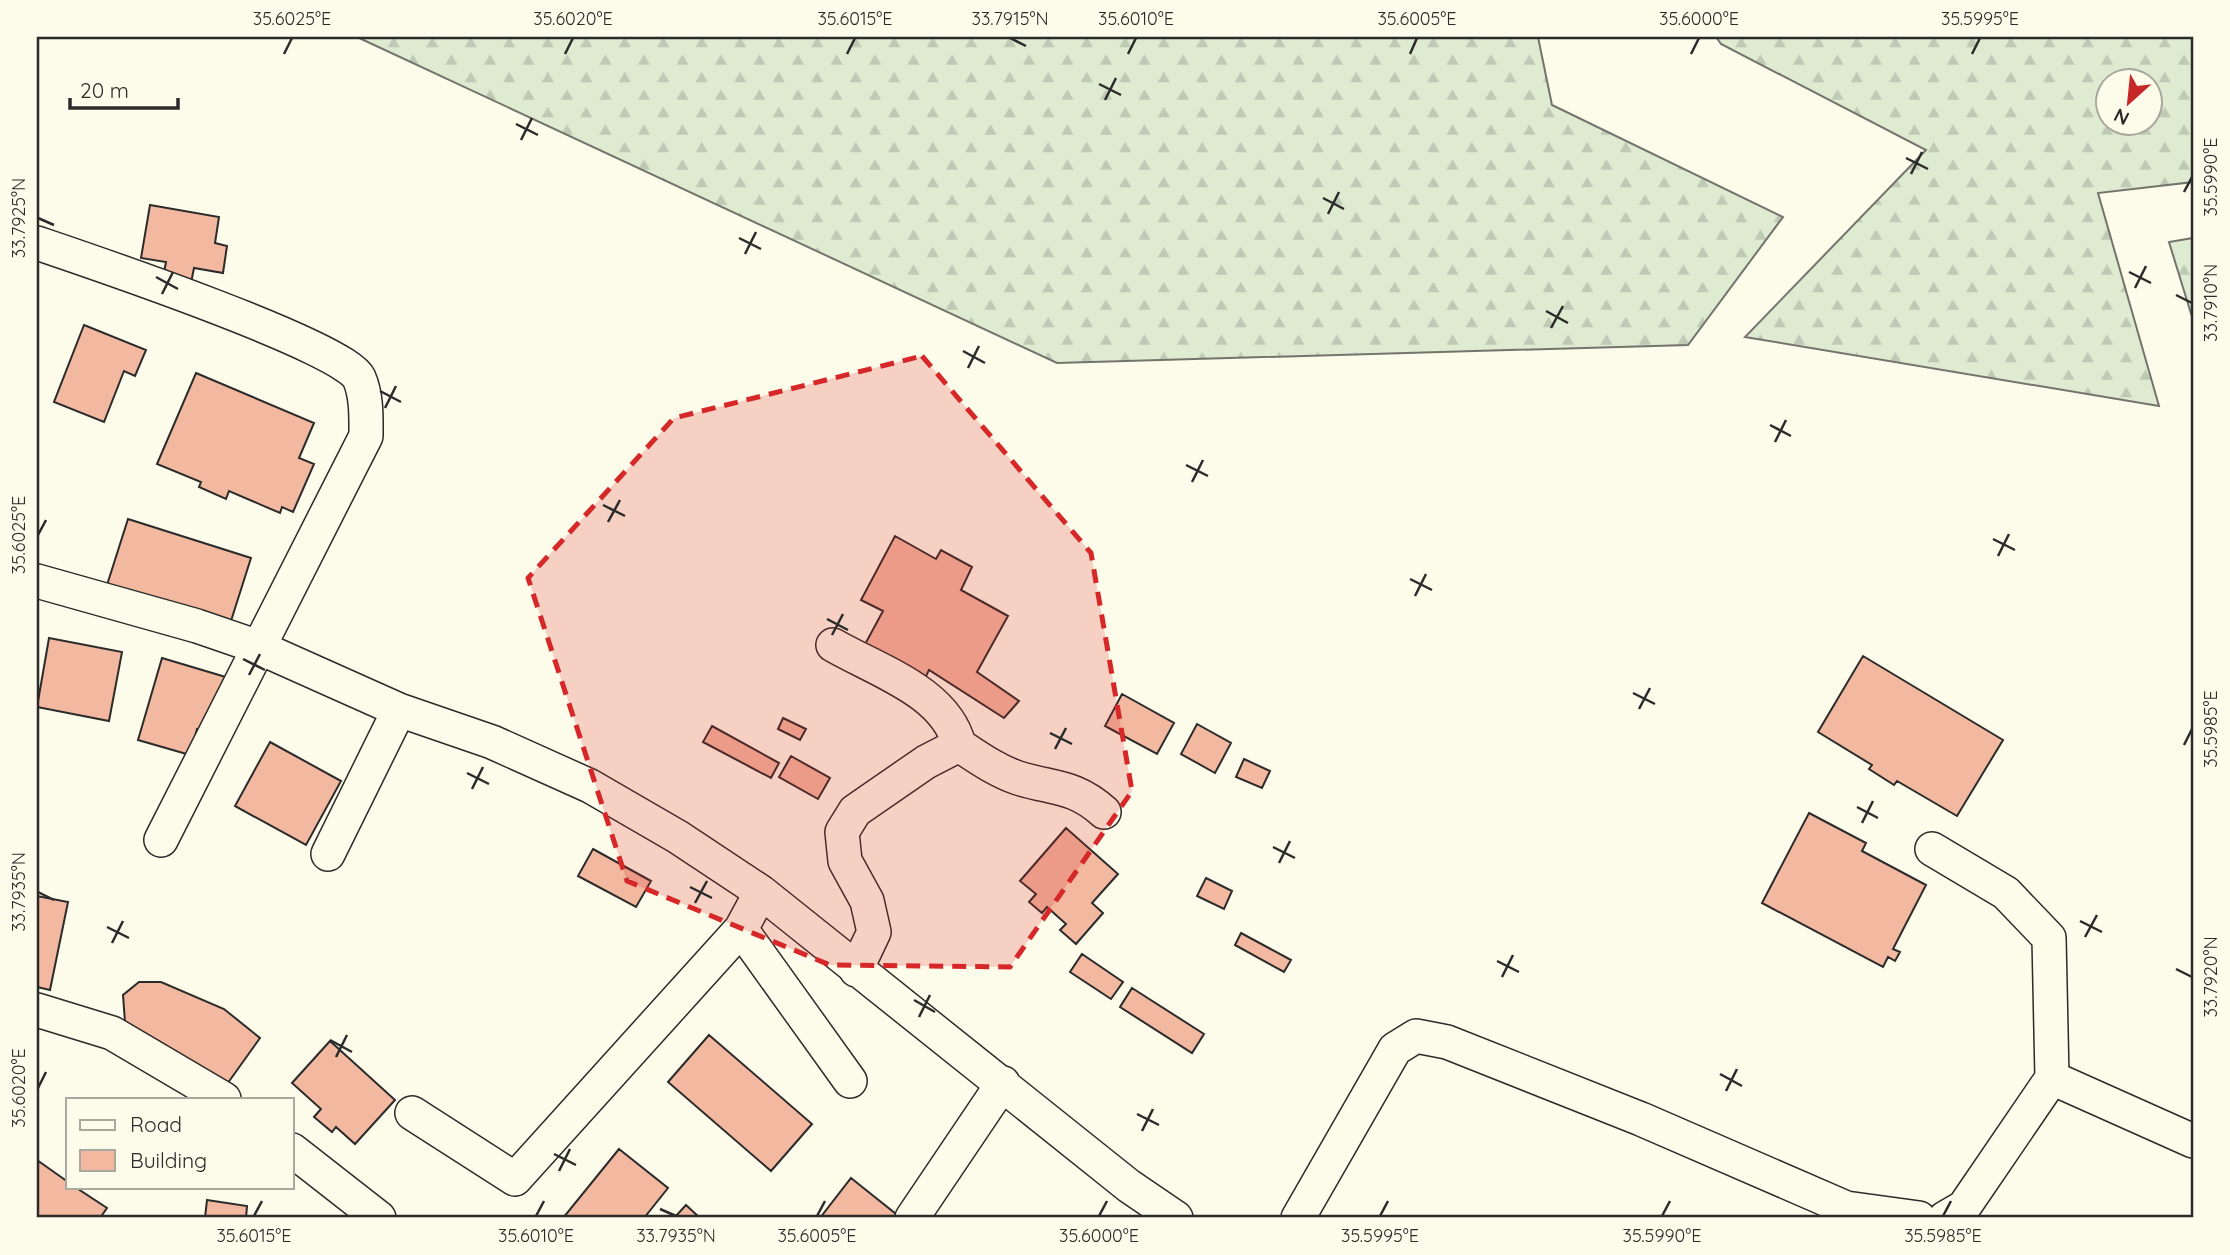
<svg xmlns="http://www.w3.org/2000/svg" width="2230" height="1255" viewBox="0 0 2230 1255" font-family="Quicksand,sans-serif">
	<defs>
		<pattern id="forest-firs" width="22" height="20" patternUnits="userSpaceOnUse" patternTransform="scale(1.75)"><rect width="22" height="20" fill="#deebd1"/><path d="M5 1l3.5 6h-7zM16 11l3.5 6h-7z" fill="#bfcab4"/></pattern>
	</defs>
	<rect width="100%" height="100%" fill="#fdfbea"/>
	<path fill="url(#forest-firs)" stroke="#74746e" stroke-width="2" fill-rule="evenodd" d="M357,37H1538L1552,105L1783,217L1688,345L1057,363Z
		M1716,37H2193V182L2098,193L2159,406L1745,337L1926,150L1721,44ZM2108,80H2150V122H2108Z
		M2193,238V320L2169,242Z"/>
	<path fill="#f2b8a0" stroke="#2b2b2b" stroke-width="2" d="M150,205L219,217L215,243L227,246L223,273L194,268L191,283L163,278L166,262L141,258Z
		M84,325L146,350L135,376L124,371L104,422L54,402Z
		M196,373L314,423L299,458L314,464L293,512L282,507L280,513L229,491L226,499L199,487L201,482L157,464Z
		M128,519L251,558L230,624L107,585Z
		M895,536L936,559L941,550L972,567L961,590L1008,616L977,672L1019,701L1004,718L929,670L924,680L863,648L883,611L861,600Z
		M49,638L122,652L109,721L37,707Z
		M1863,656L2003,740L1957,816L1897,781L1894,785L1869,769L1872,765L1818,732Z
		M162,658L229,678L213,734L197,729L190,755L138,740Z
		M1122,694L1174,723L1157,754L1105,726Z
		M783,718L806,729L800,740L778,729Z
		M1197,724L1231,743L1215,773L1181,754Z
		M712,726L779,763L771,778L703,742Z
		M270,742L341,781L306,845L235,806Z
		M791,756L830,778L818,799L779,777Z
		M1244,759L1270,771L1262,788L1236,777Z
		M1809,813L1866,843L1862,851L1926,885L1893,949L1900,952L1895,961L1888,957L1883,967L1762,903Z
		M1066,828L1118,874L1092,903L1103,913L1076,944L1060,930L1066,924L1047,907L1042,913L1029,902L1036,894L1020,881Z
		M593,849L651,881L636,907L578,876Z
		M1206,878L1232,891L1224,909L1197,896Z
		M37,896L68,902L50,990L37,987Z
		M1241,933L1291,960L1284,972L1235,945Z
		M1082,954L1123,982L1111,999L1070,972Z
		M139,982H161L224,1009L260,1038L225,1087L125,1022L123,995Z
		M1132,988L1204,1034L1192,1053L1120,1007Z
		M709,1035L812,1124L771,1171L668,1082Z
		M330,1041L395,1100L355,1144L336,1127L332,1132L314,1117L321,1109L292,1083Z
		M619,1149L668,1188L644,1218H563Z
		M37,1160L68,1182V1187H75L107,1208L100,1218H37Z
		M851,1178L896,1214L893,1218H820Z
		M207,1200L247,1206L246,1218H205Z
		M686,1205L700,1218H674Z"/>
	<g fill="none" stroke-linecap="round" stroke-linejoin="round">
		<defs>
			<path id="street" d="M37,243C84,259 343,346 359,378C367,396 366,418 366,436L161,840
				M37,581L197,626L258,647L399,710L492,742L590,786L678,837L761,892L1129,1186L1176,1218
				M833,645C878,671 946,692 959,745
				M1932,849L2006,893L2049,938L2052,1078L1964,1207L1945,1218
				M328,854L399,710
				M741,929L850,1081
				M856,970L874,932L867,901L845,861L842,832L855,811L926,762L959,745C977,757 997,771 1018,778C1053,789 1074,785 1104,812
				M37,1010L112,1033L224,1099
				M2052,1078L2193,1141
				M412,1113L515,1179L741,929L761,892
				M292,1150L379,1218
				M912,1218L1003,1083
				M1298,1218L1395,1049L1416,1036L1447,1042L1641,1119L1846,1208L1919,1218"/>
		</defs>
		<use href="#street" stroke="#2b2b2b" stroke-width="36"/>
		<use href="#street" stroke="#fdfbea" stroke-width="33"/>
	</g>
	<path fill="#d62828" fill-opacity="0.2" stroke="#d62828" stroke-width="5" stroke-dasharray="14 9" stroke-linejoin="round" d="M922,356L1091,553L1132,791L1010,967L830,965L627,881L528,578L674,418Z"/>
	<path fill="none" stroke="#2b2b2b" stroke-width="2.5" d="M1010,38L1026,46M284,54L292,38M565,54L573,38M847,54L855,38M1128,54L1136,38M1410,54L1417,38M1691,54L1699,38M1972,54L1980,38M1099,84L1121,95M1105,100L1116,78M516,124L538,135M521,140L532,118M1906,158L1928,169M1911,174L1922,152M2184,192L2192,177M1323,198L1344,209M1328,214L1339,192M38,218L54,225M739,238L761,249M745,254L756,232M2129,272L2151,283M156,277L178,289M2135,288L2146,266M162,294L173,272M2176,295L2192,303M1546,311L1568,323M1551,328L1563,306M963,351L985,363M968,368L979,346M380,391L401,402M385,408L396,386M1770,425L1791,436M1775,442L1786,420M1186,465L1208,476M1192,482L1203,460M603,505L625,516M608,522L620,500M38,535L46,520M1993,539L2015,550M1998,556L2009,534M1410,579L1432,590M1415,596L1426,574M827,619L848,630M832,635L843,614M243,659L265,670M249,675L260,654M1633,693L1655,704M1639,709L1650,688M1050,733L1072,744M2184,745L2192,729M1055,749L1066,728M467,773L489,784M472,789L483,767M1857,807L1878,818M1862,823L1873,801M1273,847L1295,858M1279,863L1290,841M690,887L712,898M38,892L54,900M695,903L707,881M2080,921L2102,932M107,927L129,938M2085,937L2097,915M112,943L123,921M1497,961L1519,972M2176,969L2192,977M1502,977L1513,955M914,1000L935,1012M919,1017L930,995M330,1040L352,1052M336,1057L347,1035M1720,1074L1742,1086M38,1088L46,1072M1726,1091L1737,1069M1137,1114L1159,1125M1142,1131L1153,1109M554,1154L576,1165M559,1171L570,1149M660,1209L676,1216M254,1216L262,1201M536,1216L544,1201M817,1216L825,1201M1099,1216L1107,1201M1380,1216L1388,1201M1662,1216L1670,1201M1943,1216L1951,1201"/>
	<rect width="2230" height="1255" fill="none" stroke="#fdfbea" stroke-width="77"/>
	<rect x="66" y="1098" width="228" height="91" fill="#fdfbea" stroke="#a9a89e" stroke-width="2"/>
	<rect x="80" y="1120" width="35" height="10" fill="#fdfbea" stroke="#a9a89e" stroke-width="2"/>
	<text x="130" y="1132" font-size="21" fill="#2b2b2b">Road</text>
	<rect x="80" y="1150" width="35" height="21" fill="#f2b8a0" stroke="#a9a89e" stroke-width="2"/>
	<text x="130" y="1168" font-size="21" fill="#2b2b2b">Building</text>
	<g transform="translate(2129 102) rotate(207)"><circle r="33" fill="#fdfbea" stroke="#a9a89e" stroke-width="2"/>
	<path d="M0-5L12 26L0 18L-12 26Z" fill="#c62828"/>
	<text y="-10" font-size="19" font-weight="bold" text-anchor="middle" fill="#2b2b2b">N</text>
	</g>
	<path d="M70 98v10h108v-10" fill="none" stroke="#2b2b2b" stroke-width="3.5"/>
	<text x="80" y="98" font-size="21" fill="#2b2b2b" stroke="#fdfbea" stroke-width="5" paint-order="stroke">20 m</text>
	<rect x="38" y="38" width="2154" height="1178" fill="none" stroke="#2b2b2b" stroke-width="2.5"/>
	<g font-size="18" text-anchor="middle" fill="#2b2b2b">
		<text x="292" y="25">35.6025°E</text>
		<text x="573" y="25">35.6020°E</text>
		<text x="855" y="25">35.6015°E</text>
		<text x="1010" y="25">33.7915°N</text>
		<text x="1136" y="25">35.6010°E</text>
		<text x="1417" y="25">35.6005°E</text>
		<text x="1699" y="25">35.6000°E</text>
		<text x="1980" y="25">35.5995°E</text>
		<text transform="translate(2211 177) rotate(-90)" y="6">35.5990°E</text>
		<text transform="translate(19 218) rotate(-90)" y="6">33.7925°N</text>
		<text transform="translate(2211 303) rotate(-90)" y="6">33.7910°N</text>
		<text transform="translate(19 535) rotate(-90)" y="6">35.6025°E</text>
		<text transform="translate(2211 729) rotate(-90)" y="6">35.5985°E</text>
		<text transform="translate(19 892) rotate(-90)" y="6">33.7935°N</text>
		<text transform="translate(2211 977) rotate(-90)" y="6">33.7920°N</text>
		<text transform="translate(19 1088) rotate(-90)" y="6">35.6020°E</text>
		<text x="254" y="1242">35.6015°E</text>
		<text x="536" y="1242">35.6010°E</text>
		<text x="676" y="1242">33.7935°N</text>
		<text x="817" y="1242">35.6005°E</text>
		<text x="1099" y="1242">35.6000°E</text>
		<text x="1380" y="1242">35.5995°E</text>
		<text x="1662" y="1242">35.5990°E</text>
		<text x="1943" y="1242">35.5985°E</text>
	</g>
</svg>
